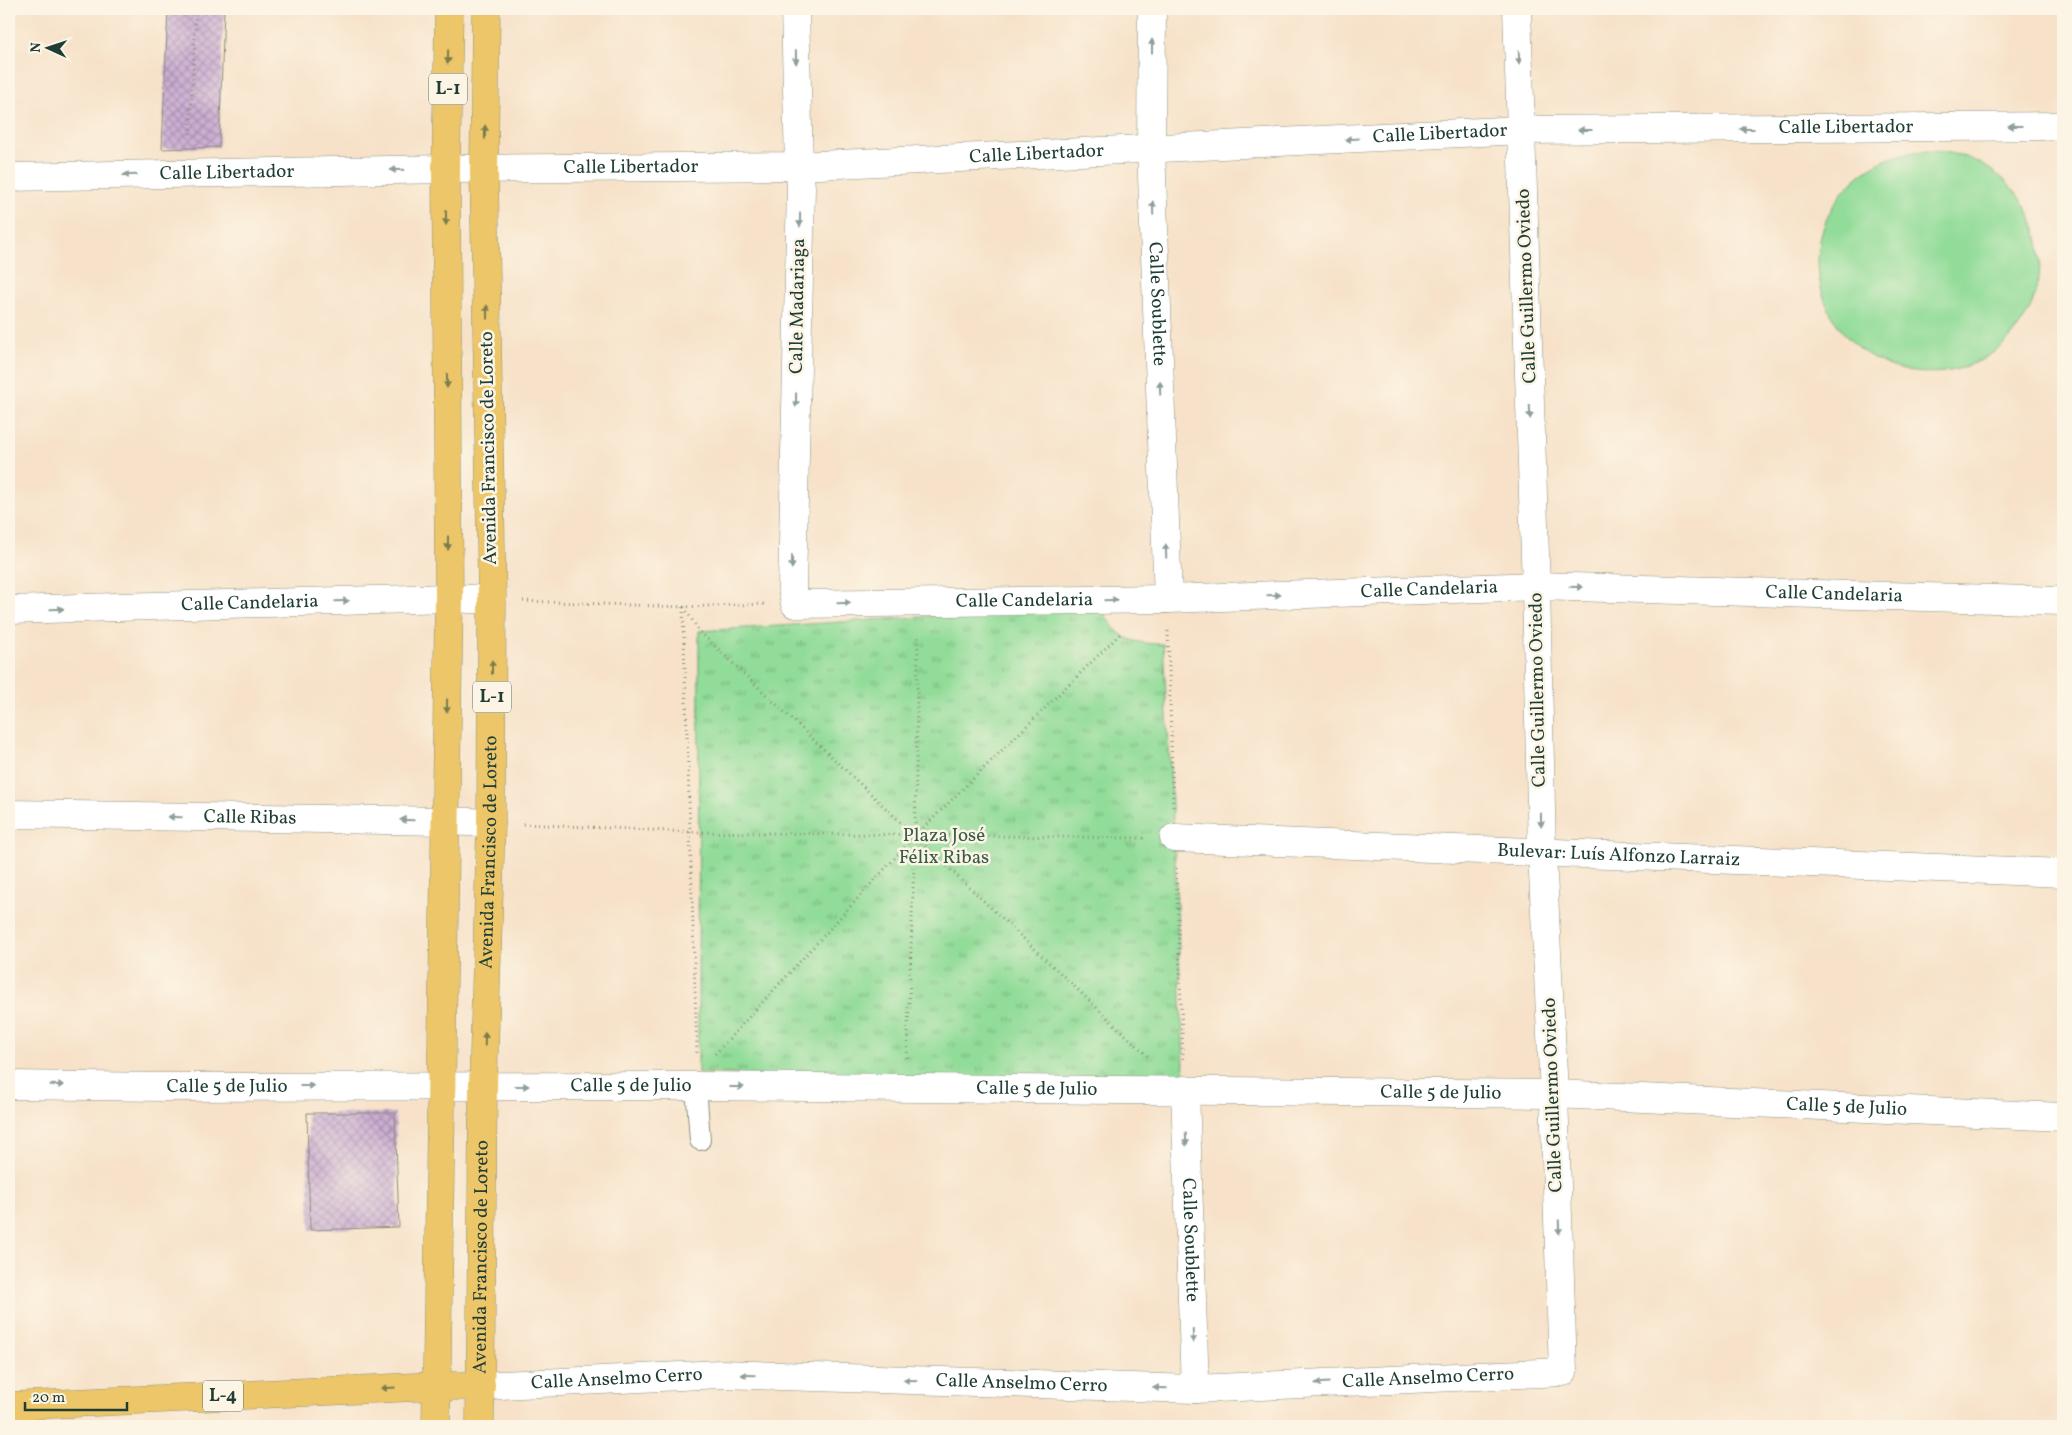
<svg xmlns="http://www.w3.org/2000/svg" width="2072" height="1435" viewBox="0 0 2072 1435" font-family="Vollkorn,serif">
	<defs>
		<pattern id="grass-tufts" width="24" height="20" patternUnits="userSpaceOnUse" patternTransform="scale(1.25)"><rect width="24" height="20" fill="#91dc98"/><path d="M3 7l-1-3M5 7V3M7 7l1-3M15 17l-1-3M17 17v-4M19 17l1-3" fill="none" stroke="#76b47d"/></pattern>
		<pattern id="building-cross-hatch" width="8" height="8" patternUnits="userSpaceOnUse" patternTransform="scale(1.25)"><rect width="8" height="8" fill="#ccadd3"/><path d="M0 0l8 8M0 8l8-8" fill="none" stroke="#a58eac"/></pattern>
	</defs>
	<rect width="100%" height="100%" fill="#fcf5e5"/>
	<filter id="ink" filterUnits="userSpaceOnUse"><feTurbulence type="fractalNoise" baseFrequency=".02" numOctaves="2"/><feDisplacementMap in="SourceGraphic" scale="10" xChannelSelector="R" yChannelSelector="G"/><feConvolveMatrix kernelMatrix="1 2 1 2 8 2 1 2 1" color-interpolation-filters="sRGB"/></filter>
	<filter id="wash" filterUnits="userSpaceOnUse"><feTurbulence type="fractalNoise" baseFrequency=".0096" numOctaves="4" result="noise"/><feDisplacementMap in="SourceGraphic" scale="20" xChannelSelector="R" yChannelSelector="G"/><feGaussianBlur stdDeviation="1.12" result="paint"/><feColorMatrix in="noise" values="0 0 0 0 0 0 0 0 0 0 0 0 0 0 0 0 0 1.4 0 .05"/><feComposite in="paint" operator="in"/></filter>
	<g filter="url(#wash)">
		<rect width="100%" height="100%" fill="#f7e2c9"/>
		<path fill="url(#grass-tufts)" stroke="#588c66" d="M1098,602C1115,635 1125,644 1163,644L1174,838L1185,1090L698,1073L699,631L919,617Z"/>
		<path fill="#91dc98" stroke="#588c66" d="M1818 262a111 111 0 1 1 222 0a111 111 0 1 1-222 0Z"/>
		<g id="blocks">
			<path fill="url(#building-cross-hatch)" d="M168,9H224L219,147L162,149Z
				M307,1113H395L399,1227L310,1230Z"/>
		</g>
	</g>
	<g filter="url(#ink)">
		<use href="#blocks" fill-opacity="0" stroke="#8b907e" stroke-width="1"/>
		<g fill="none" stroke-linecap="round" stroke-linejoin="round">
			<defs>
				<path id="service" d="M696,1086L700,1140"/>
				<g id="pedestrian">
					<path id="s1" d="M1174,838L2063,873"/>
				</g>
				<g id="minor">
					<path id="s2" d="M795,9L799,166L801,187L792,588L795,604L1168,599L1536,586L2063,601"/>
					<path id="s3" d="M1152,9L1151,149L1168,599"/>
					<path id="s4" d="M9,177L446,169L799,166L1522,130L2063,126"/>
					<path id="s5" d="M9,610L449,598L492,600"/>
					<path id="s6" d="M9,814L446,821L491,823"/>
					<path id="s7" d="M9,1085L164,1087L696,1086L1554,1094L2063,1117"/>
					<path id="s8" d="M1185,1090L1195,1389"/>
					<path id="s9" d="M481,1386L720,1374L1195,1389L1563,1372L1554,1094L1542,853L1536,586L1517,9"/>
				</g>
				<g id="primary">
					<path d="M9,1406L437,1386H481"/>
					<path d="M436,1426L449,598L446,169L449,9"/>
					<path id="s10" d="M480,1426L483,1086L491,823L492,600L484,170L486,9"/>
				</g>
			</defs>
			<use href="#service" stroke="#8b907e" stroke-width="22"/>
			<use href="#pedestrian" stroke="#8b907e" stroke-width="29"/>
			<use href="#minor" stroke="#8b907e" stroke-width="29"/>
			<use href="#primary" stroke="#8b907e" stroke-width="29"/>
			<path stroke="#8b907e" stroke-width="3" stroke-dasharray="1 4" stroke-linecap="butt" d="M190,134L196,9
				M523,601L683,607L764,604
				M683,607L697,1055
				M684,607L699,631L915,836
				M1168,631L1173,807
				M523,824L691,832L1144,838
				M916,835L1120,634
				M1176,868L1183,1059
				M715,1054L915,836L1151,1059
				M907,1058L915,836L918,634"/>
			<use href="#service" stroke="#fff" stroke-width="20"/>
			<use href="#pedestrian" stroke="#fff" stroke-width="28"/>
			<use href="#minor" stroke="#fff" stroke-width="28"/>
			<use href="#primary" stroke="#ecc669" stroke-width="28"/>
		</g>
		<defs><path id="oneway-solid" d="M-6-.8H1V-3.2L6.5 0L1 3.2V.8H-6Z" transform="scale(1.25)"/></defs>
		<g fill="#8f9e9a">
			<use href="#oneway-solid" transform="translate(1152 46) rotate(-90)"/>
			<use href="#oneway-solid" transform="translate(796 57) rotate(89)"/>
			<use href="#oneway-solid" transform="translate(1519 57) rotate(88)"/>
			<use href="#oneway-solid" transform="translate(2015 126) rotate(180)"/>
			<use href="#oneway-solid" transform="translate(1747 129) rotate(180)"/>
			<use href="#oneway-solid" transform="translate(1585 130) rotate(180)"/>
			<use href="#oneway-solid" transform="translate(1352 139) rotate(177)"/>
			<use href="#oneway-solid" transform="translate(397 170) rotate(179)"/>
			<use href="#oneway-solid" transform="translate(130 175) rotate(179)"/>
			<use href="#oneway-solid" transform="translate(1153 208) rotate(-92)"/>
			<use href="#oneway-solid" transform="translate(800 220) rotate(91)"/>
			<use href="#oneway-solid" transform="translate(1160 388) rotate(-92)"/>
			<use href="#oneway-solid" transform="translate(796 400) rotate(91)"/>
			<use href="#oneway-solid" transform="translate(1530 412) rotate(88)"/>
			<use href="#oneway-solid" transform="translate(1166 551) rotate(-92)"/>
			<use href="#oneway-solid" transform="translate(792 562) rotate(91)"/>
			<use href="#oneway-solid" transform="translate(1576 587) rotate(2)"/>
			<use href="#oneway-solid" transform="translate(1274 595) rotate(-2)"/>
			<use href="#oneway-solid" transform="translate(1111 600) rotate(-1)"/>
			<use href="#oneway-solid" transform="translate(342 601) rotate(-2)"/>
			<use href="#oneway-solid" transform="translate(844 603) rotate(-1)"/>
			<use href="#oneway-solid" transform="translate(57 609) rotate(-2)"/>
			<use href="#oneway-solid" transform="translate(175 817) rotate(-179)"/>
			<use href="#oneway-solid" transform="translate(407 820) rotate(-179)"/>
			<use href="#oneway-solid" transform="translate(1541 820) rotate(89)"/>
			<use href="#oneway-solid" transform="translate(57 1085) rotate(1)"/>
			<use href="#oneway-solid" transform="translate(307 1086)"/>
			<use href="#oneway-solid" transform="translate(522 1086)"/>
			<use href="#oneway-solid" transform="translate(737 1087)"/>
			<use href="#oneway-solid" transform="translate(1186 1139) rotate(88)"/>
			<use href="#oneway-solid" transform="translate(1559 1227) rotate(88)"/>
			<use href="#oneway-solid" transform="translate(1193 1336) rotate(88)"/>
			<use href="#oneway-solid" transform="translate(748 1375) rotate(-178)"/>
			<use href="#oneway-solid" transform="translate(910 1380) rotate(-178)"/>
			<use href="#oneway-solid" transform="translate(1322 1383) rotate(177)"/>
			<use href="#oneway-solid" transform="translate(1160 1388) rotate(-178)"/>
		</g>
		<g fill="#7b7b4c">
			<use href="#oneway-solid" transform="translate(448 57) rotate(91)"/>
			<use href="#oneway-solid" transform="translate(485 132) rotate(-89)"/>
			<use href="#oneway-solid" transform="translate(446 218) rotate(90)"/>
			<use href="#oneway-solid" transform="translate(487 312) rotate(-91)"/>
			<use href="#oneway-solid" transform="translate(447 381) rotate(90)"/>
			<use href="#oneway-solid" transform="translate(448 543) rotate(90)"/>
			<use href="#oneway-solid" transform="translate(492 667) rotate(-90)"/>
			<use href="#oneway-solid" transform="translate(447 706) rotate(91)"/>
			<use href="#oneway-solid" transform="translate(485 1039) rotate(-88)"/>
			<use href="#oneway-solid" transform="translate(388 1388) rotate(177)"/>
		</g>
	</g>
	<g text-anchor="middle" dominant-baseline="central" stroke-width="5" stroke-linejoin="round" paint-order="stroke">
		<g fill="#fcf5e5" stroke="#617469" stroke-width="1">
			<rect x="429" y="73.5" width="38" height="31" rx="4"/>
			<rect x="473" y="681.5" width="38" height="31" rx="4"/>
			<rect x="203" y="1380.5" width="40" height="31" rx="4"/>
		</g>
		<g font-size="18" font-weight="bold" fill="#1f3d34">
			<text x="448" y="89">L-1</text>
			<text x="492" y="697">L-1</text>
			<text x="223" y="1396">L-4</text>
		</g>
		<g font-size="19" fill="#1f3d34" stroke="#fcf5e5">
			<text stroke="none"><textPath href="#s4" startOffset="1838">Calle Libertador</textPath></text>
			<text stroke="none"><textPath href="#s4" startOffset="1432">Calle Libertador</textPath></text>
			<text stroke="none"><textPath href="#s4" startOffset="1028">Calle Libertador</textPath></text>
			<text stroke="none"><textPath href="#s4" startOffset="622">Calle Libertador</textPath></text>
			<text stroke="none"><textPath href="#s4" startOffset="218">Calle Libertador</textPath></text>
			<text transform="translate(1527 286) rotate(-92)">Calle Guillermo Oviedo</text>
			<text stroke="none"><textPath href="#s3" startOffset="295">Calle Soublette</textPath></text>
			<text transform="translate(798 306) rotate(-89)">Calle Madariaga</text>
			<text transform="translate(489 448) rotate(-91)">Avenida Francisco de Loreto</text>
			<text stroke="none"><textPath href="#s2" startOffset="1230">Calle Candelaria</textPath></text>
			<text stroke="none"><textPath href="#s2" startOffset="1635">Calle Candelaria</textPath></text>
			<text stroke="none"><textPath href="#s2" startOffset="825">Calle Candelaria</textPath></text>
			<text stroke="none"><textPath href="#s5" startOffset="241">Calle Candelaria</textPath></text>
			<text transform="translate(1538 690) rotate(-91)">Calle Guillermo Oviedo</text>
			<text stroke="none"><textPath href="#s6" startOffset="241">Calle Ribas</textPath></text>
			<text stroke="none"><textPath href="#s10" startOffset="574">Avenida Francisco de Loreto</textPath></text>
			<text stroke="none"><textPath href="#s1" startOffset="445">Bulevar: Luís Alfonzo Larraiz</textPath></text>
			<text stroke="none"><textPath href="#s7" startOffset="622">Calle 5 de Julio</textPath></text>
			<text stroke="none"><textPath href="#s7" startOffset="218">Calle 5 de Julio</textPath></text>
			<text stroke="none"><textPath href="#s7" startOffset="1028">Calle 5 de Julio</textPath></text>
			<text stroke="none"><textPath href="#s7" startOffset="1432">Calle 5 de Julio</textPath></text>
			<text transform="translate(1553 1095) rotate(-92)">Calle Guillermo Oviedo</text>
			<text stroke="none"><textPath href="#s7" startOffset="1838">Calle 5 de Julio</textPath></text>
			<text stroke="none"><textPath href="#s8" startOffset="150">Calle Soublette</textPath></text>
			<text stroke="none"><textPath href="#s10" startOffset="169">Avenida Francisco de Loreto</textPath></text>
			<text stroke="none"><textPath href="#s9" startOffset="948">Calle Anselmo Cerro</textPath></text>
			<text stroke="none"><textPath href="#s9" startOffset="136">Calle Anselmo Cerro</textPath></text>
			<text stroke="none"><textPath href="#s9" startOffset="541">Calle Anselmo Cerro</textPath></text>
		</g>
		<g font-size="19" fill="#365d48" stroke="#fcf5e5">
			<text x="944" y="836">Plaza José<tspan x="944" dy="22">Félix Ribas</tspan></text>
		</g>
	</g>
	<rect width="2072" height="1435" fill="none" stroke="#fcf5e5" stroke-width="30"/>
	<g transform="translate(48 48) rotate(273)" stroke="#fcf5e5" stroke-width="4" paint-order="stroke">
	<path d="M0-4L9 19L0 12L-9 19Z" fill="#1f3d34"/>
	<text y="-8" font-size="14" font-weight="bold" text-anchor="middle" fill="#1f3d34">N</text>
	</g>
	<path d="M25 1402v8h102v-8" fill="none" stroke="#1f3d34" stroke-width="2.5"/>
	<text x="32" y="1402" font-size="15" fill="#1f3d34" stroke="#fcf5e5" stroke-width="4" paint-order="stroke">20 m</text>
</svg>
